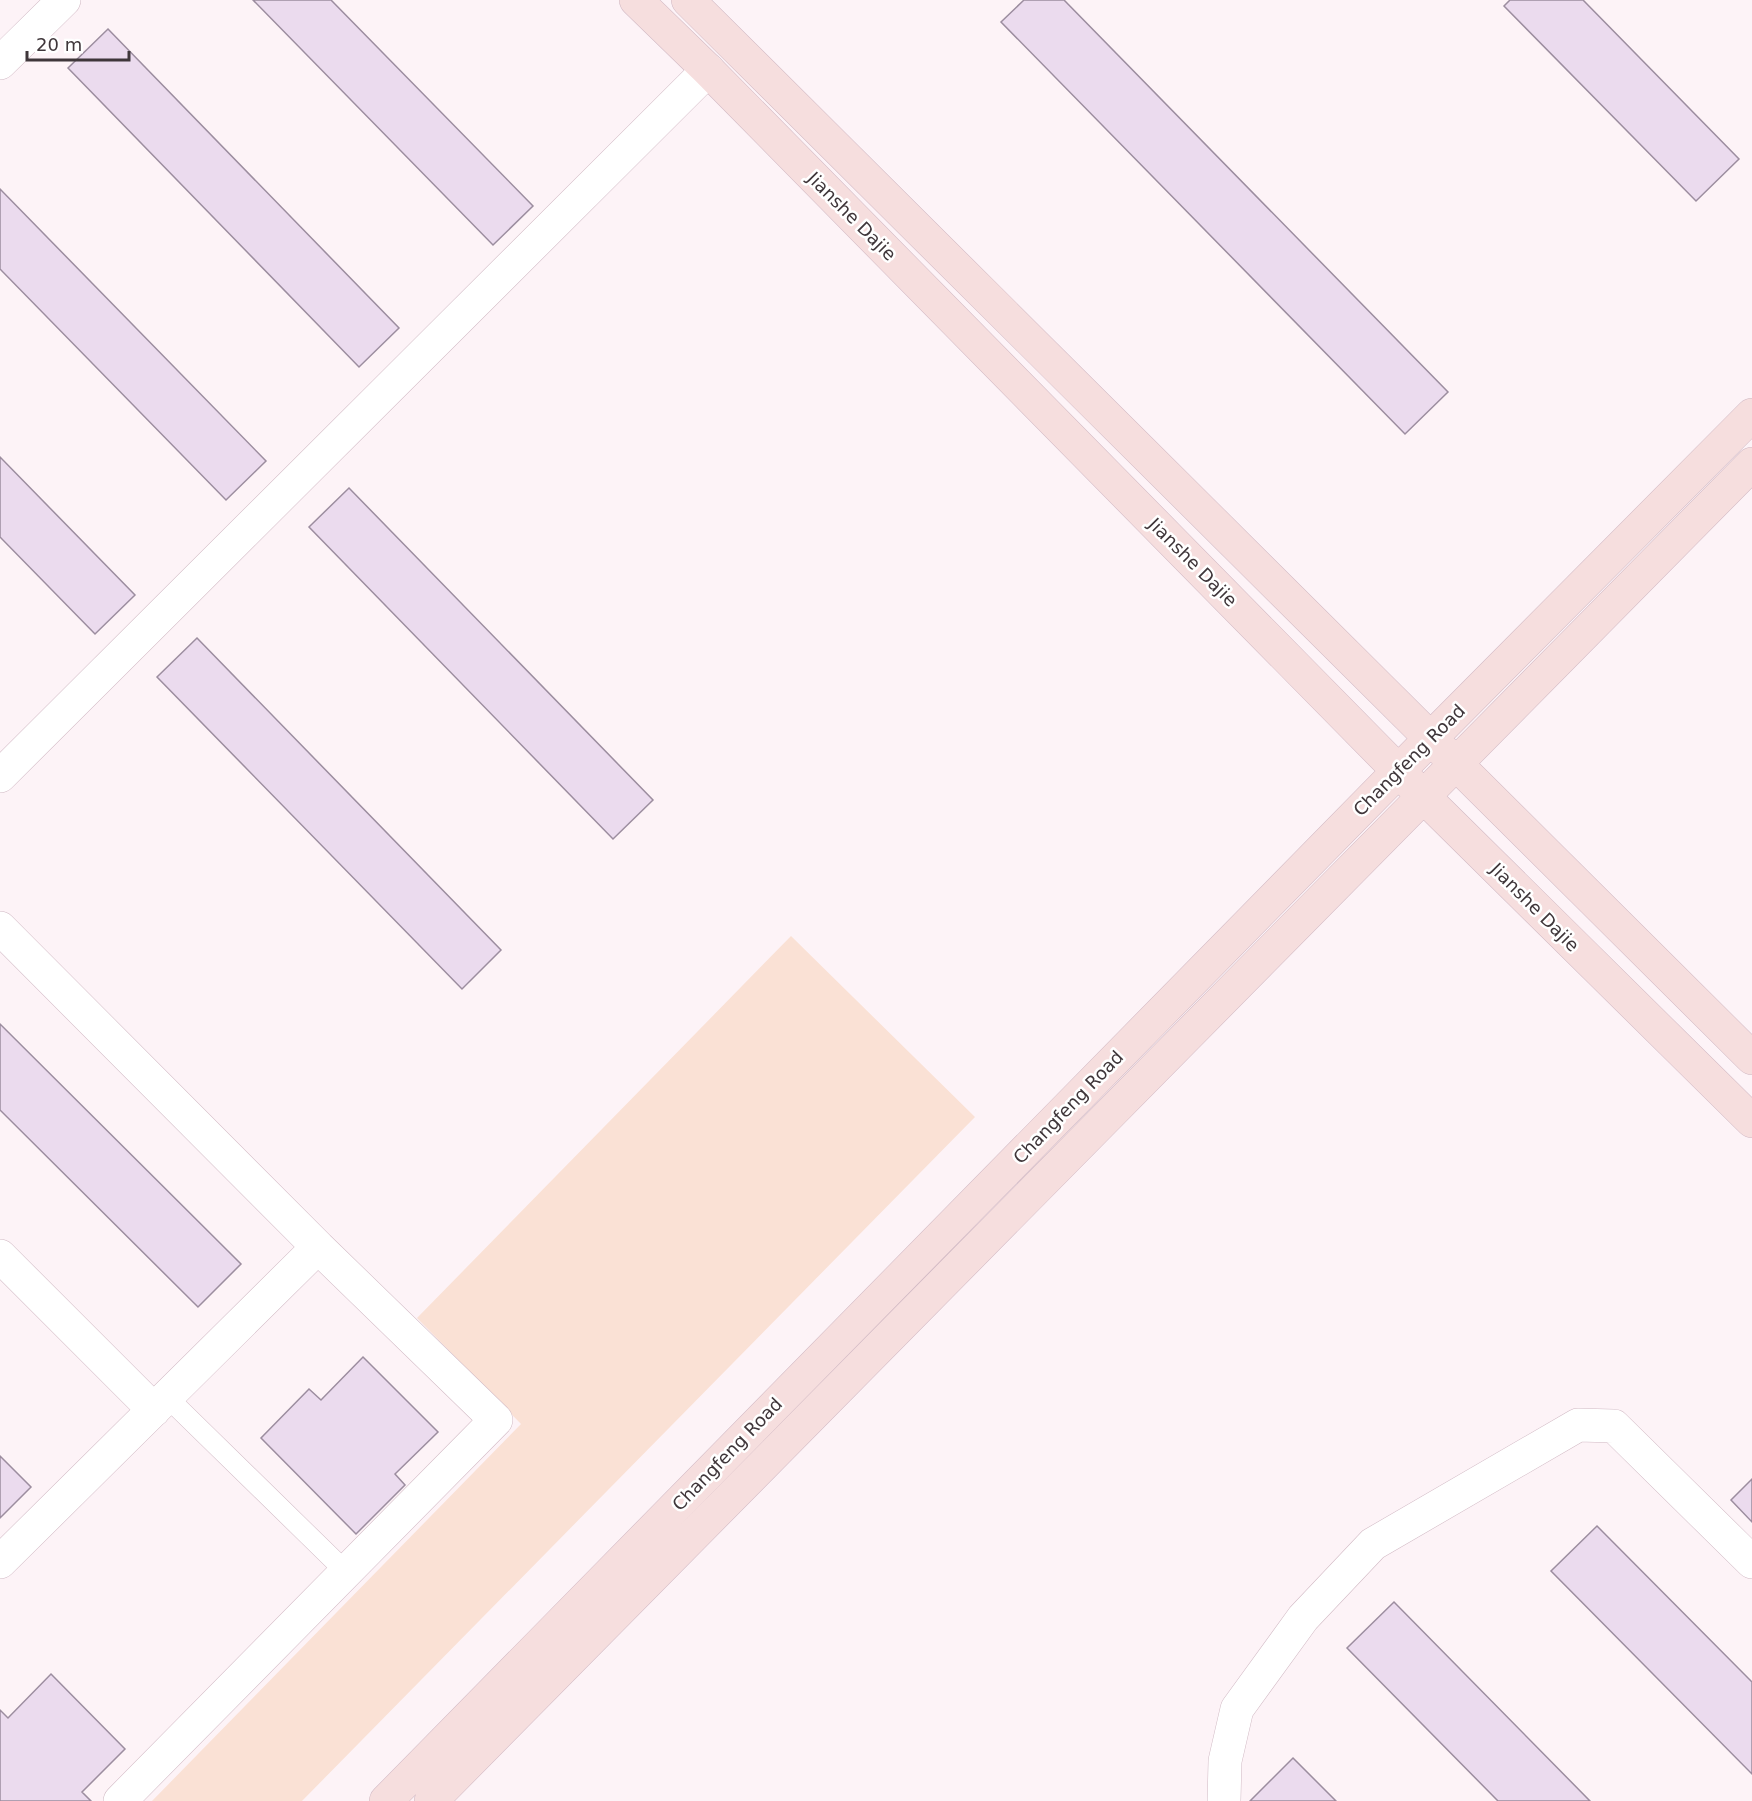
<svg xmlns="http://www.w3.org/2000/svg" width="1752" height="1801" viewBox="0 0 1752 1801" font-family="'DejaVu Sans',sans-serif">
	<rect width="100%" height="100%" fill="#fdf3f7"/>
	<path fill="#fae1d5" d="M791,936L975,1117L302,1801H152L521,1424L417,1318Z"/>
	<path fill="#ebdbee" stroke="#9c8d9f" stroke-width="1.5" d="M253,0H331L533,206L493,245Z
		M1024,0H1064L1448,392L1405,434L1001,22Z
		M1510,0H1583L1739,159L1696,201L1504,6Z
		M108,29L399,328L359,367L68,68Z
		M0,189L266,461L226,500L0,269Z
		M0,457L135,595L95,634L0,537Z
		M349,488L653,800L613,839L309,527Z
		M197,638L501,950L462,989L157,677Z
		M0,1024L241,1264L198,1307L0,1110Z
		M363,1357L438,1432L395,1474L405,1485L356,1534L261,1438L309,1389L321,1400Z
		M0,1456L31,1487L0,1518Z
		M1752,1479V1522L1731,1500Z
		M1597,1526L1752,1682V1774L1551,1571Z
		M1394,1602L1590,1801H1498L1347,1648Z
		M51,1674L125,1749L82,1792L91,1801H0V1710L8,1718Z
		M1293,1758L1336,1801H1250Z"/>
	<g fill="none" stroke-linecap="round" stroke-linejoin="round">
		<defs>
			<path id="lane" d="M167,1397L346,1572"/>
			<path id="street" d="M0,63L64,0
				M0,776L708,70
				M0,928L318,1247L0,1562
				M0,1256L154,1410
				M120,1801L496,1420L318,1247
				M1224,1801L1225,1761L1237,1709L1303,1618L1373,1544L1578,1425L1614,1426L1752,1562"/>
			<path id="secondary" d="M636,0L708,70L1424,797L1752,1121
				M688,0L1752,1058
				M386,1801L1430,739L1752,415
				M431,1801L1752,464"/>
		</defs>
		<use href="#lane" stroke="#d1b9c4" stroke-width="21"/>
		<use href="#street" stroke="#d1b9c4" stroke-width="34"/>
		<use href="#secondary" stroke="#d1b9c4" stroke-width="34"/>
		<use href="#lane" stroke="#fff" stroke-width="20"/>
		<use href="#street" stroke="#fff" stroke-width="33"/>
		<use href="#secondary" stroke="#f6dede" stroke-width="33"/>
	</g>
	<g text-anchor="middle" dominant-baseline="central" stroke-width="5" stroke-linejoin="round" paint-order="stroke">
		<g font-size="18" fill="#3f363a" stroke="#fff">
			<text transform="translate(852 216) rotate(45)">Jianshe Dajie</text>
			<text transform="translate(1193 562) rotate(45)">Jianshe Dajie</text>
			<text transform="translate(1409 760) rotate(-45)">Changfeng Road</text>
			<text transform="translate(1535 907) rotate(45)">Jianshe Dajie</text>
			<text transform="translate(1068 1107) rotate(-46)">Changfeng Road</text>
			<text transform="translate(727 1454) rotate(-46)">Changfeng Road</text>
		</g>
	</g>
	<path d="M27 51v9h102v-9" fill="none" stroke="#3f363a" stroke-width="3"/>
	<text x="36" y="51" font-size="18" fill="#3f363a" stroke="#ffffff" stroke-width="4.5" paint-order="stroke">20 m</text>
</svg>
